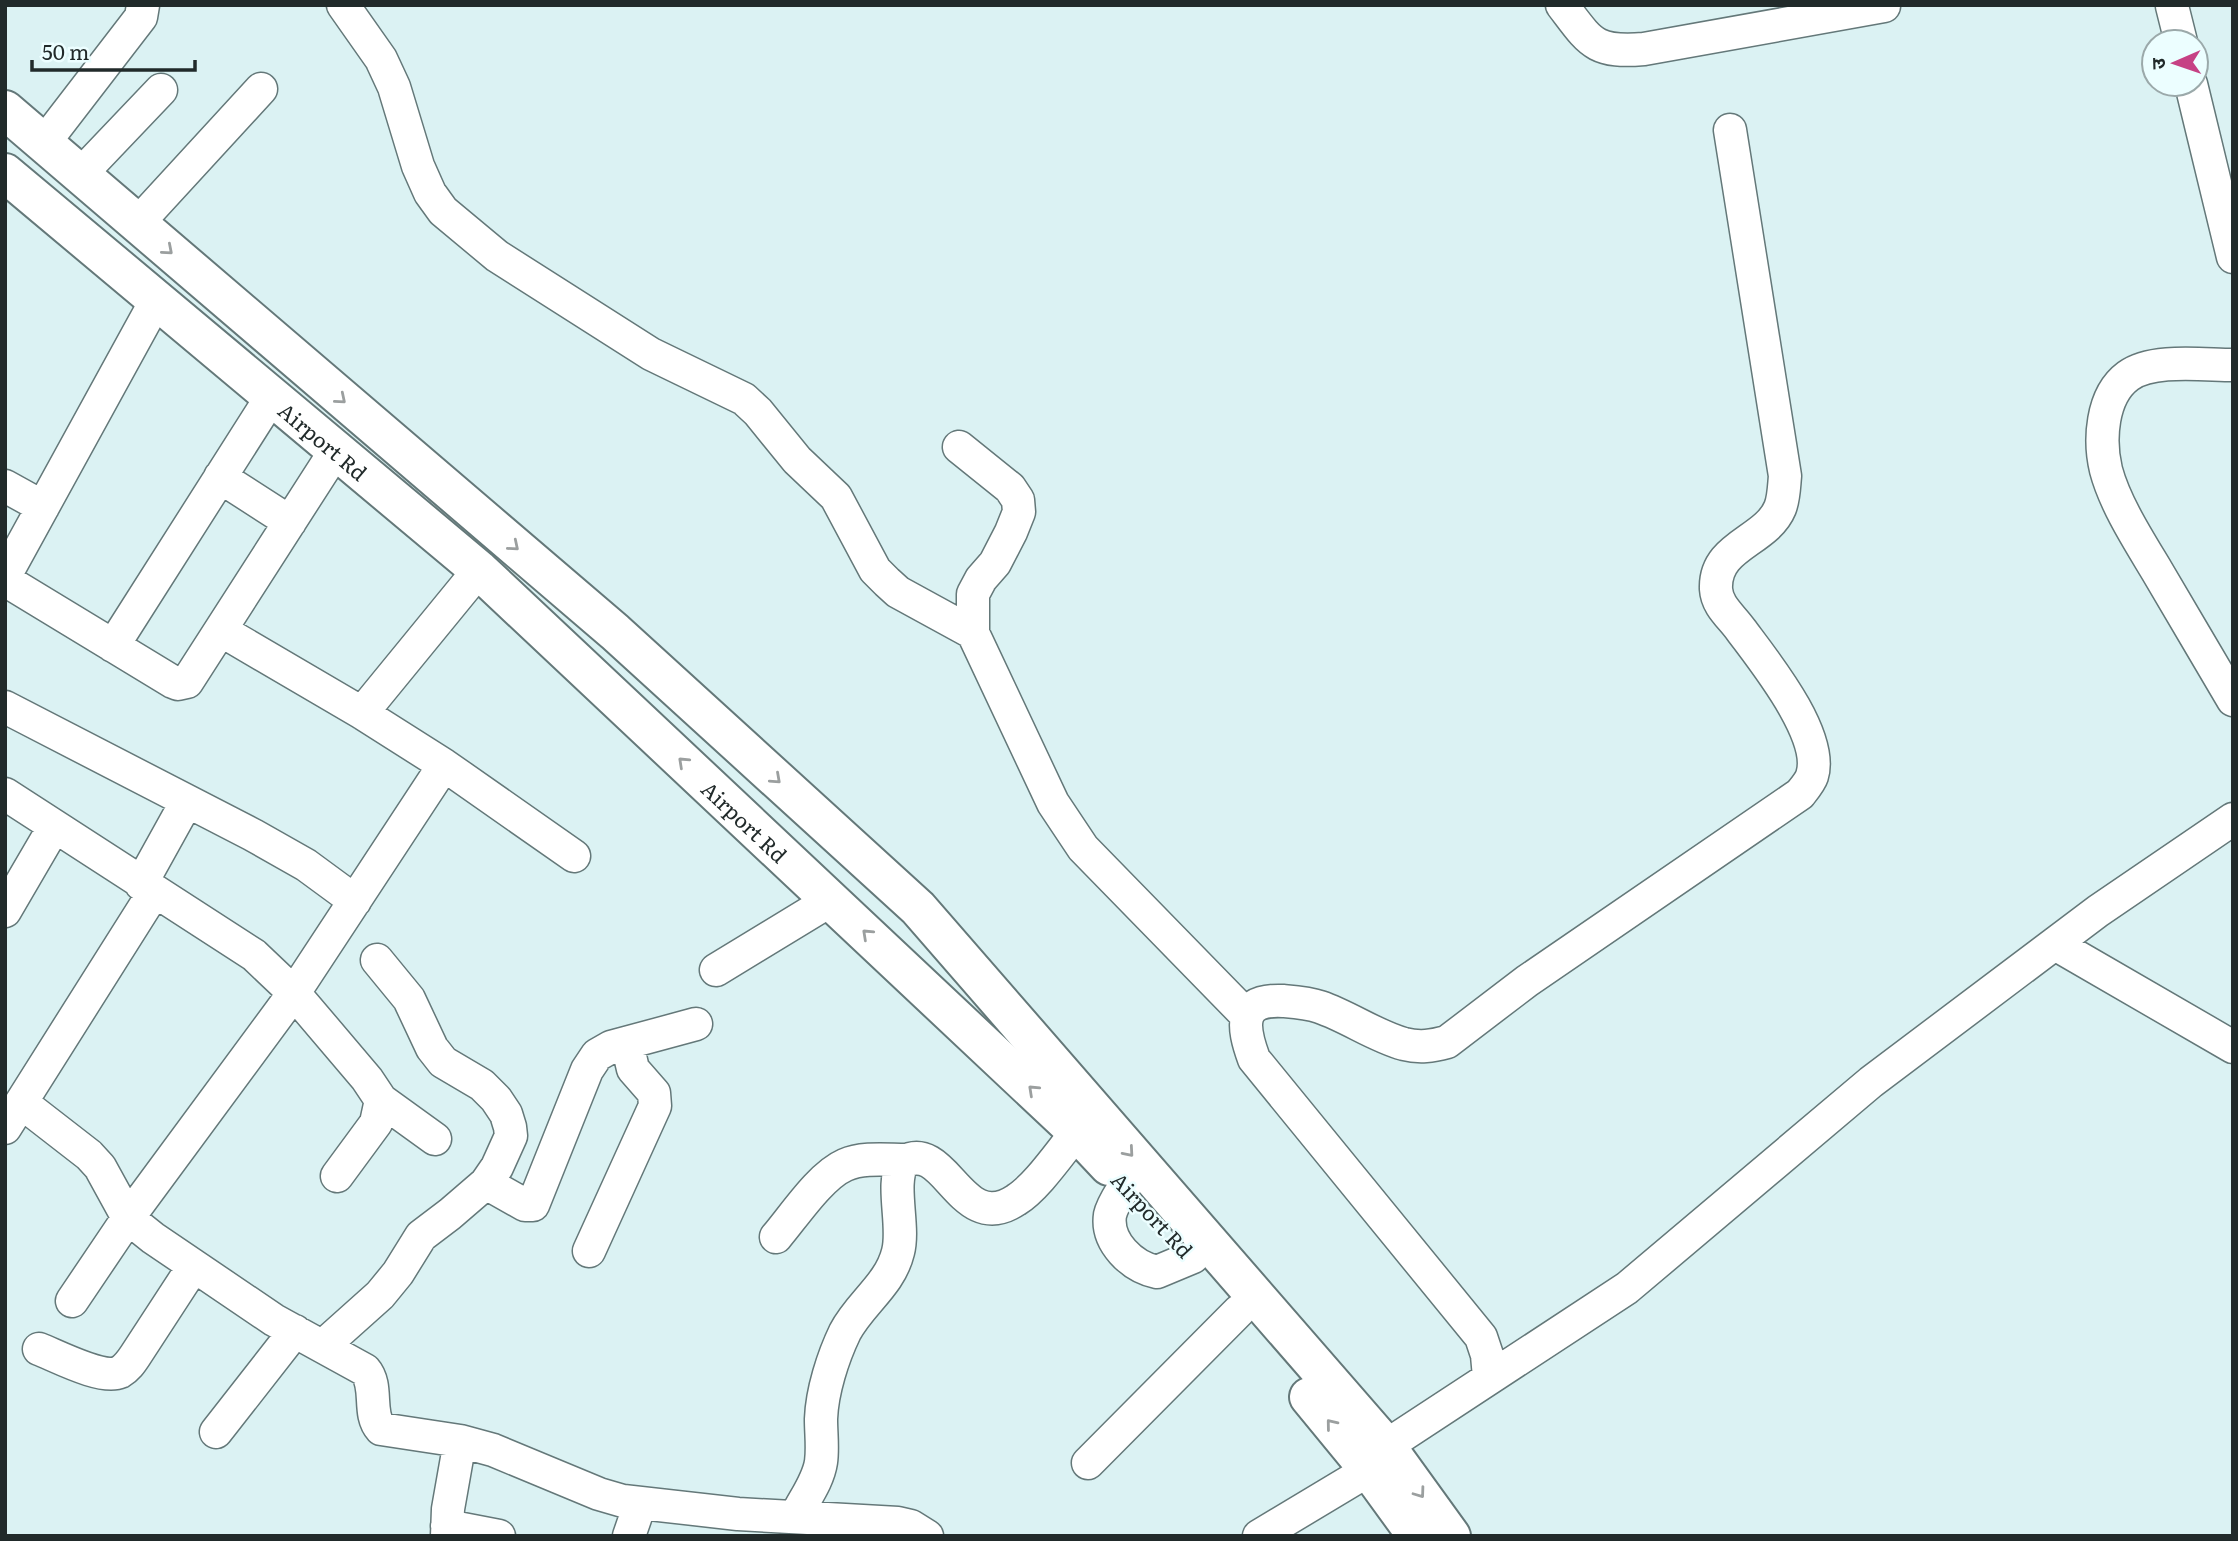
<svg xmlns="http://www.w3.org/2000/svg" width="2238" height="1541" viewBox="0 0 2238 1541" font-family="Literata,'Noto Sans Devanagari',serif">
	<rect width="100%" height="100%" fill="#dbf2f3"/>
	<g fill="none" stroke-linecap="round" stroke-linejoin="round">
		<defs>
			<path id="minor" d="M343,5L381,59L394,87L418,166L430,193L443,211L497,256L651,354L744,399L758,412L797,460L836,497L875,570L887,582L898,592L973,633
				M1562,5C1591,43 1594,53 1644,49L1884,6
				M2172,6L2181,42
				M2191,84L2233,257
				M44,143L141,17L143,5
				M80,175L161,90
				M137,224L261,89
				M2233,365C2204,365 2152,358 2128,376C2101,396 2099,441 2106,470C2115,504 2139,541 2157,571C2182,614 2208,657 2233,700
				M959,447L1010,488L1018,500L1019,512L1011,532L995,563L981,579L973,594V633L1053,803L1083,848L1247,1016
				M220,477L290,522
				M5,486L43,507
				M5,576L157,299
				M5,580L173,682L178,684L187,682L336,450
				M222,631L362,713L444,765L574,856
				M113,646L272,396
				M5,707L253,835L306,865L355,901
				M362,713L479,570
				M5,794L254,955L294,993L367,1079L381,1100L376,1123L337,1176
				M141,884L187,801
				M5,911L54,827
				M2055,944L2233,1047
				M716,970L831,900
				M381,1100L435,1139
				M22,1103L89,1155L100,1167L128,1218L153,1238L274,1320L365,1370C379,1386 367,1414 381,1429L460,1441L493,1450L599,1494L623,1501L738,1514L898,1523L911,1526L927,1536
				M5,1128L154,892
				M486,1183L525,1205H533L587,1070L597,1055L611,1047L696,1024
				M1126,1184C1120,1194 1112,1205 1110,1215C1106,1242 1132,1267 1157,1272L1193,1257
				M776,1237C794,1216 820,1176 845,1165C863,1157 887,1160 906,1160
				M589,1251L655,1106L654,1093L633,1069L627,1043
				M72,1301L128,1218L294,993L444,765
				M323,1346L380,1295L398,1273L421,1236L450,1214L486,1183L497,1167L511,1136L510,1127L506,1114L496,1099L482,1085L443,1062L432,1048L409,999L377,960
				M39,1349C57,1356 102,1380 120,1372C127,1368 131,1362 135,1356L193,1267
				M1489,1377L1487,1355L1481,1337L1254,1059C1242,1026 1238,999 1283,1001C1295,1002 1309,1003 1320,1007C1349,1017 1375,1036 1404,1044C1420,1048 1432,1046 1447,1042L1527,981L1800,794C1804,789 1810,782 1812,776C1825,736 1764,661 1741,630C1731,616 1717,606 1716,589C1714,545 1766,542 1780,508C1784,498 1784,486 1785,476L1730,130
				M216,1432L295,1331
				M1386,1446L1627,1288L1871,1082L2098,911L2233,819
				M1088,1463L1239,1311
				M796,1516C804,1499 818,1482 821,1462C823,1448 821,1434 821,1419C822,1391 833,1357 845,1332C860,1303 890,1285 898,1252C905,1226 890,1184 903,1162C947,1138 960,1237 1016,1200C1037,1187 1061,1151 1077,1132
				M447,1526L499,1536
				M447,1536L448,1509L460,1441
				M629,1536L640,1504
				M1259,1536L1369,1470"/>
			<g id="major">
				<path d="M5,110L615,632L918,908L1386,1446L1451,1536"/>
				<path id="s1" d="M5,173L479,570L1077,1132L1109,1166"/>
				<path d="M1309,1397L1369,1470L1417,1536"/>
			</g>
		</defs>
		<use href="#minor" stroke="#647879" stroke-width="35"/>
		<use href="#major" stroke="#647879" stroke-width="42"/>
		<use href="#minor" stroke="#fff" stroke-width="32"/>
		<use href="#major" stroke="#fff" stroke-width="38"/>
	</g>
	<defs><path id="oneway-chevron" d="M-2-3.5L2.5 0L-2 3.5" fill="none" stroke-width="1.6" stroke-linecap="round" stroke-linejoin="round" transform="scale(1.75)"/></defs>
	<g stroke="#9b9f9f">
		<use href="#oneway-chevron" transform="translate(168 250) rotate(41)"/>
		<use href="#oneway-chevron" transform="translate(341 399) rotate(40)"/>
		<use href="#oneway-chevron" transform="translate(514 546) rotate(40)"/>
		<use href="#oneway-chevron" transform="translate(683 762) rotate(-137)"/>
		<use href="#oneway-chevron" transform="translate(776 779) rotate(42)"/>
		<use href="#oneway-chevron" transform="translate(867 934) rotate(-137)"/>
		<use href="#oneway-chevron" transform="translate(1033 1090) rotate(-137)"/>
		<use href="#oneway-chevron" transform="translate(1129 1152) rotate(49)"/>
		<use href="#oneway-chevron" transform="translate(1331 1424) rotate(-129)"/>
		<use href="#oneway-chevron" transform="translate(1420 1493) rotate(54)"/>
	</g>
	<g text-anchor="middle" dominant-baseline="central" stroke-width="5" stroke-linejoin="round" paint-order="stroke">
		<g font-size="21" fill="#212a2a" stroke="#ecfeff">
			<text stroke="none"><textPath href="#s1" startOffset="416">Airport Rd</textPath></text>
			<text stroke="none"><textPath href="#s1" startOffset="984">Airport Rd</textPath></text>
			<text transform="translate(1153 1214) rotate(47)">Airport Rd</text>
		</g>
	</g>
	<rect width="2238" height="1541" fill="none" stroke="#212a2a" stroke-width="14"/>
	<g transform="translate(2175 63) rotate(268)"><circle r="33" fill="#ecfeff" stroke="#9ba9aa" stroke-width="2"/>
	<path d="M0-5L12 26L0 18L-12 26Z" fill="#c64184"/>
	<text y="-10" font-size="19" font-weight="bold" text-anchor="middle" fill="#212a2a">उ</text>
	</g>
	<path d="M32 60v10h163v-10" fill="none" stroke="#212a2a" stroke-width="3.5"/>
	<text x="42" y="60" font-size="21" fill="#212a2a" stroke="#ecfeff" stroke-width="5" paint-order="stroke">50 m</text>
</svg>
